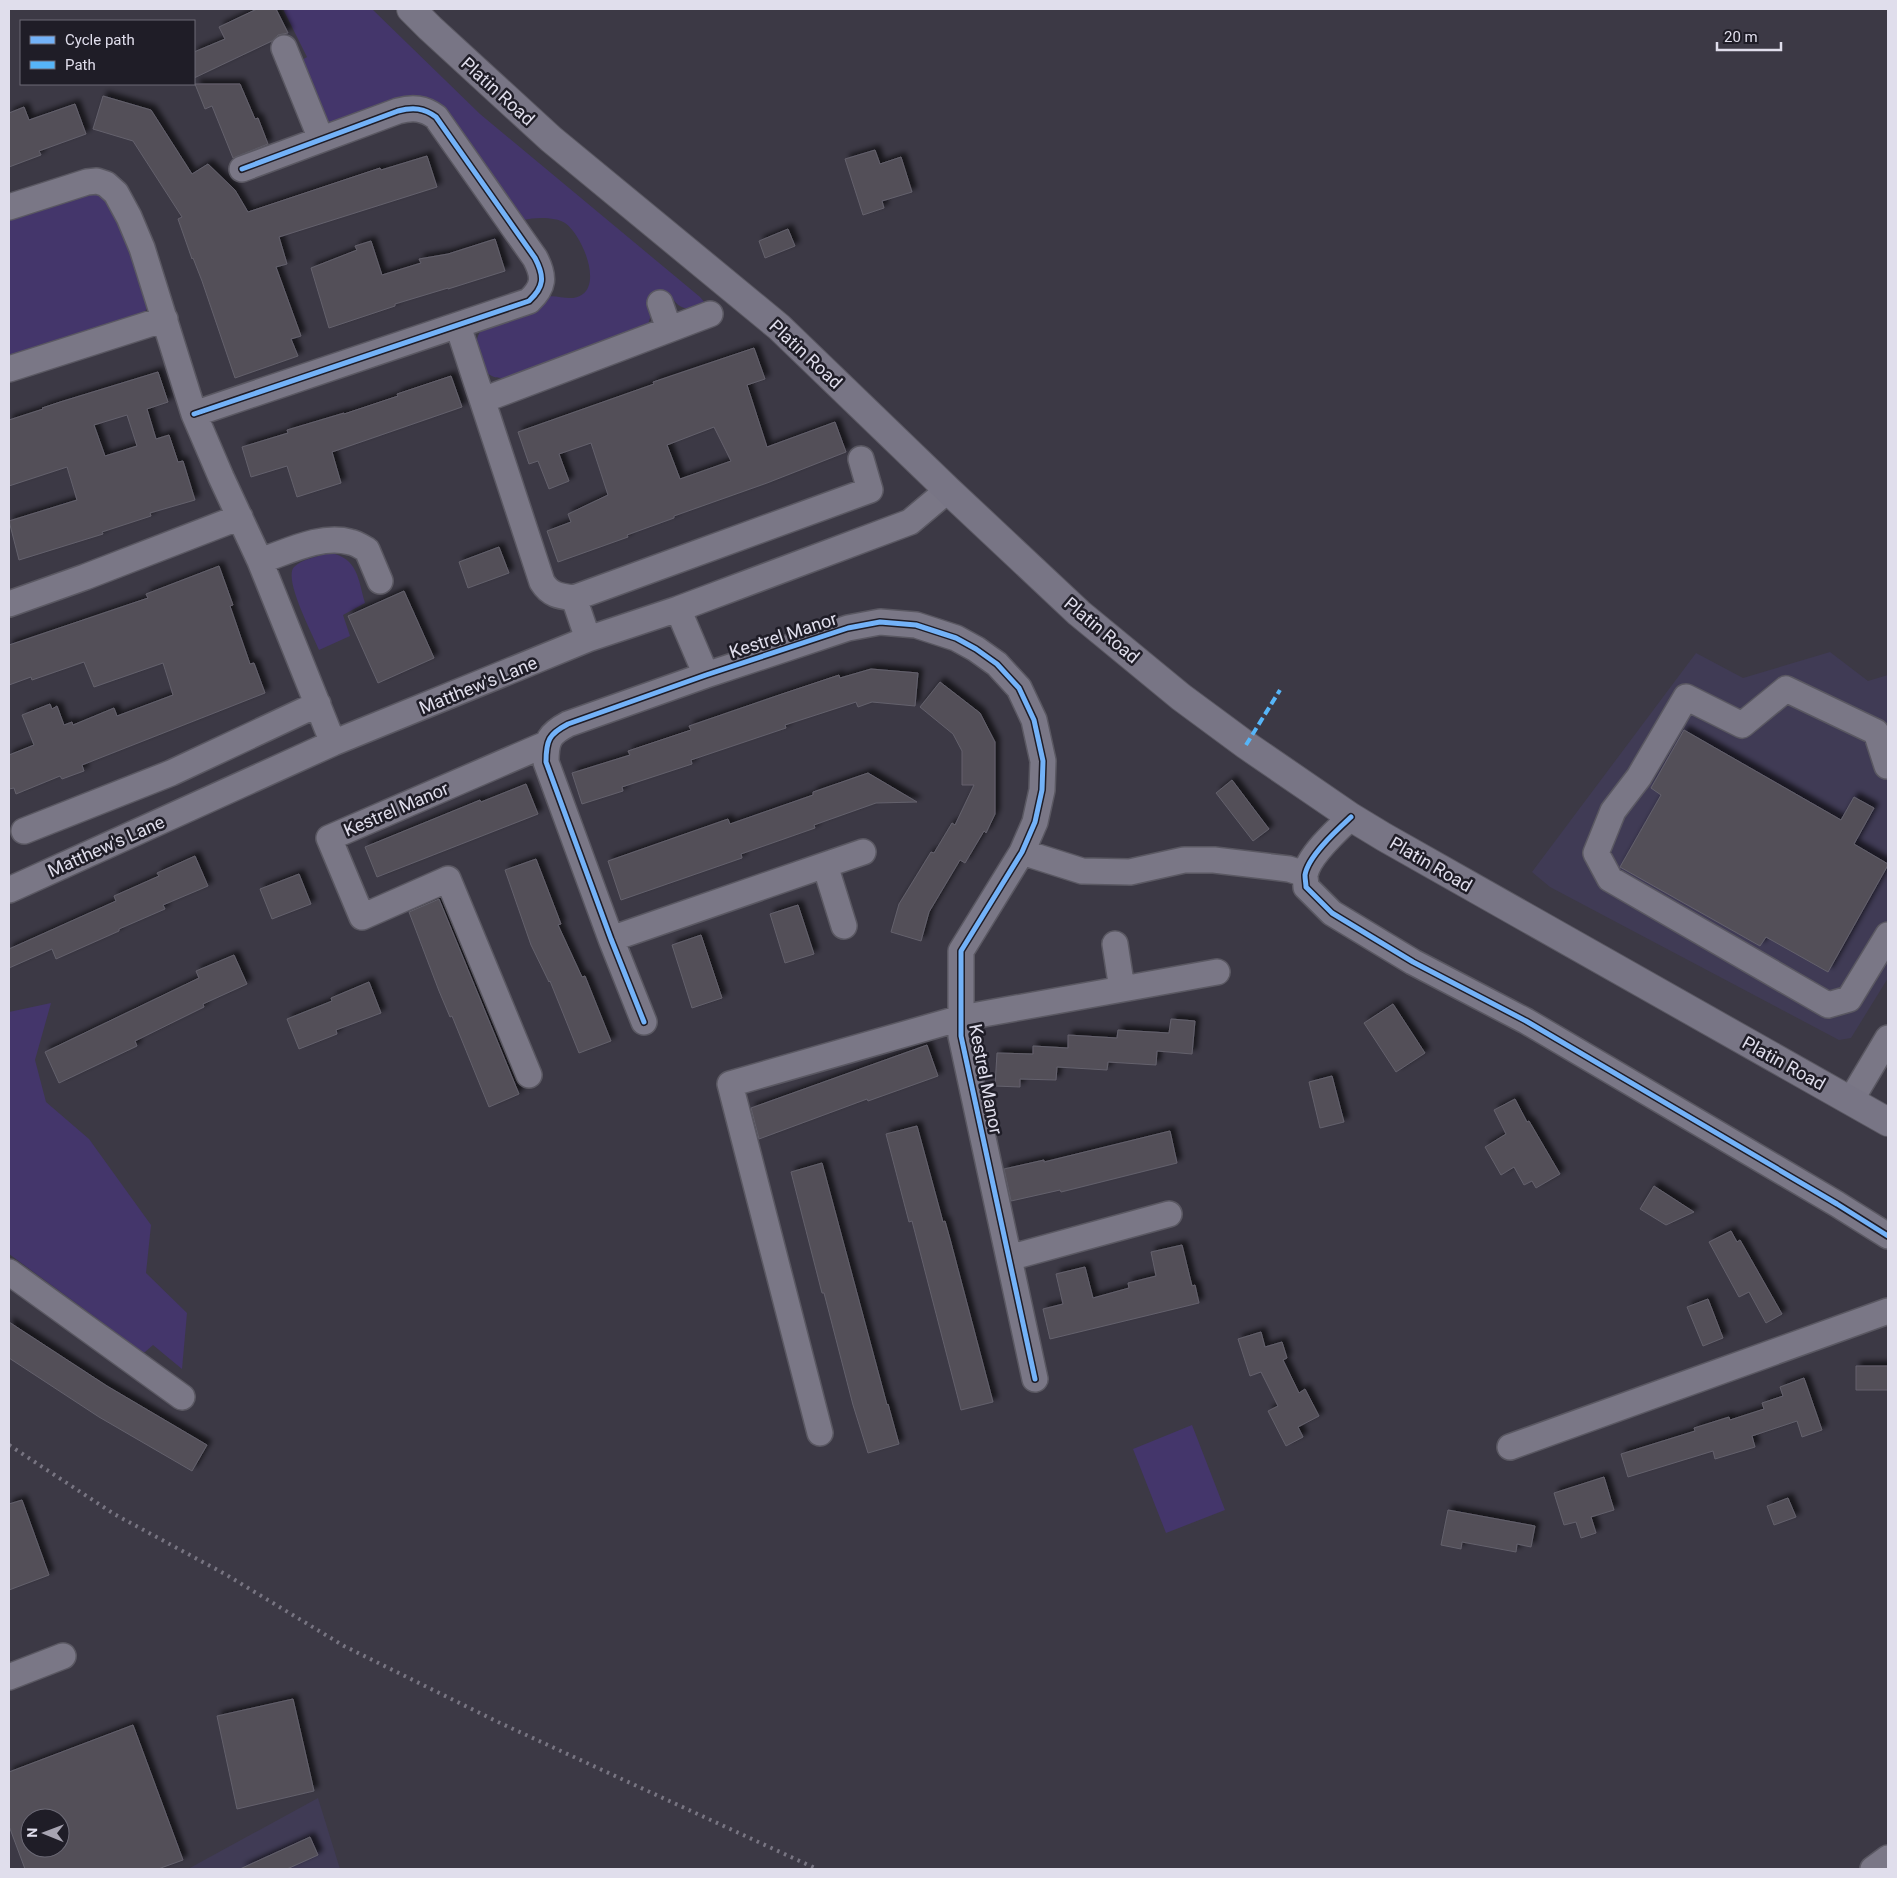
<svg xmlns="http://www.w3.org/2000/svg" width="1897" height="1878" viewBox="0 0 1897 1878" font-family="Roboto,sans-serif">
	<defs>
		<filter id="shadow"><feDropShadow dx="4.5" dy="-4.5" stdDeviation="2.5" flood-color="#0009"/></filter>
	</defs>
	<rect width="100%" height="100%" fill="#3c3945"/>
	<path fill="#403b55" d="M1830,652L1868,681L1888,675V978L1851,1038L1839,1040L1550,887L1532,872L1696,653L1743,678Z
		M318,1798L340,1869H188Z"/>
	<path fill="#44366b" d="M283,9H372L480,114L700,297L705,303C685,310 682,312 669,294L648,302L651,315L648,324L639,329L505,378C499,378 495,378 490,375C482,369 474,346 478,336C479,333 482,329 485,327C489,323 540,298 546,297C558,294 571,303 583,294C601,280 581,234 565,223C556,217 535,217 524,220L451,120L332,124L326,121L300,61L307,57Z
		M89,192L106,197L127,234L148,305L145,312L136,318L9,357V218Z
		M330,553C358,558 358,579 365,603L343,615L350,636L319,650C313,635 283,579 294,567C302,559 319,556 330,553Z
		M51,1003L35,1060L46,1102L89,1139L151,1225L146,1273L187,1313L182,1369L153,1345L145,1352L137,1353L127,1348L125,1339L9,1254L10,1089L9,1084V1012Z
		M1192,1425L1225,1510L1166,1533L1133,1449Z"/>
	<path fill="#524f59" stroke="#64616c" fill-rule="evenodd" filter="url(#shadow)" d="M257,9H276L288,33L278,35L272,41L194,78V52L225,39L219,27Z
		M195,84H240L255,119L258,118L268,144L233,158L212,106L205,109Z
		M103,96L151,110L192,174L208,164L235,190L248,212L380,168L381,170L427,156L437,187L279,237L287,264L276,267L301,336L291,339L298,356L235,378L202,281L193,258L192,259L178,219L182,217L133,141L93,129Z
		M75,104L86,134L39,151L41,155L9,167V113L24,107L29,120Z
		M875,150L880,164L901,157L912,192L882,201L884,208L863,215L845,159Z
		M788,229L795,246L765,258L759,241Z
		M495,239L505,271L448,289V288L395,304V306L329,328L311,268L357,250L355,246L371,241L382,275L421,263L419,259L448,254Z
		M754,348L765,379L747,385L767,447L835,422L846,452L767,483L674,516V518L627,535L628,537L558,562L547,531L571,522L568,514L608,495L591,443L559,454L569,481L549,489L538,461L529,464L518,432L654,384L653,382ZM714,427L731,461L680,479L667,445Z
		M158,372L168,402L147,409L156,439L169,435L178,462L183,461L195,500L150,513L151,516L102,532L103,534L19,560L9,521L77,500L67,467L9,486V420L43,409L42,408L60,402ZM127,415L137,446L105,456L94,425Z
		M451,376L462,407L332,452L341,483L297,497L287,466L251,477L242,447L288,433L287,430L344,413V414L398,396L397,394Z
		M499,547L509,573L468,588L459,562Z
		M219,566L233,605L230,606L250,664L254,663L265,693L82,765L84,771L62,779L60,776L16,794L14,788L9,789V755L34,745L22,715L50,704L52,709L57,706L64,725L72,722L73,725L114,708L117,716L173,695L163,663L94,687L84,662L32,680L31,677L9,685V645L148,598L146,594Z
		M404,591L434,658L378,683L348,616Z
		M871,669L918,673L915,706L872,702L858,707L856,702L785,725L786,728L691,760L692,764L622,787L623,791L582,804L572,773L630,755L628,751L691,730L689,726L782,694L839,675L840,678Z
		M940,682L980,713L995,742V814L986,833L984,831L965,863L960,860L929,912L921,941L891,932L899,904L931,852L934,853L952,823L955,825L974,785H962V751L953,734L920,707Z
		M1684,730L1841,820L1854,797L1874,808L1854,844L1888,864V865L1828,972L1766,937L1760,946L1620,867L1661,795L1651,788Z
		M868,773L917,802L876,803L814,825L815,828L741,854L742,858L621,900L608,861L728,819L730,824L813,795V792Z
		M1232,780L1269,829L1253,841L1216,793Z
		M526,784L538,814L377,877L365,847L463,807L480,800L481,802Z
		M195,856L208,886L163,905L165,909L119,929V931L56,959L52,949L9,968V949L116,901L114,896L159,876L157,873Z
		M536,859L561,924L558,925L582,977L585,976L611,1041L579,1053L550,981L549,982L531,945L505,870Z
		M299,874L311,904L272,919L260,889Z
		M439,899L519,1094L489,1107L452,1016L450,1017L439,991L409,912Z
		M798,905L814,954L785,963L770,914Z
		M701,935L722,998L692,1008L672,945Z
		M234,955L247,984L203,1004L204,1007L135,1041L137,1046L59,1083L45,1052L199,978L196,971Z
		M369,982L381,1013L336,1030L337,1034L299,1049L287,1019L332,1001L331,998Z
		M1393,1004L1425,1053L1396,1072L1364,1023Z
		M1171,1019L1195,1021L1192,1054L1157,1051L1156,1065L1108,1062L1107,1070L1057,1067L1056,1080L1020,1079V1087L995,1086L997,1053L1033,1054V1046L1068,1048V1035L1117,1038L1118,1030L1169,1033Z
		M927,1045L938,1076L868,1101L867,1099L759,1139L751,1108Z
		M1332,1076L1344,1122L1320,1128L1309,1082Z
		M1515,1099L1527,1122L1529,1121L1560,1174L1536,1188L1532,1181L1524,1185L1514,1167L1501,1175L1485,1147L1506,1134L1494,1110Z
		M917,1126L943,1222L945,1221L950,1239L993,1402L961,1410L912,1221L909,1222L886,1134Z
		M1170,1131L1177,1163L1061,1192L1060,1190L1011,1201L1004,1169L1044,1160V1162Z
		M822,1163L887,1405L888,1404L899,1444L868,1453L853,1405L824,1293H822L791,1172Z
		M1654,1186L1694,1212L1666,1225L1640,1209Z
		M1731,1231L1737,1242L1740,1240L1782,1314L1766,1323L1749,1292L1739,1297L1709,1242Z
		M1182,1245L1192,1286L1195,1285L1199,1303L1050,1339L1043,1309L1063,1304L1056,1274L1085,1267L1093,1298L1129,1288L1128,1283L1156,1276L1151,1252Z
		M1708,1299L1723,1338L1703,1346L1687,1307Z
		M9,1322L107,1386L207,1445L192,1471L99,1417L9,1358Z
		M1261,1332L1265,1347L1282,1342L1287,1358L1283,1360L1299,1393L1305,1389L1319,1416L1298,1427L1303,1437L1286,1446L1268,1411L1278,1406L1261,1372L1250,1376L1238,1339Z
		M1856,1366H1888V1390H1856Z
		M1804,1378L1822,1430L1802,1437L1797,1421L1752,1436L1755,1447L1715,1459L1713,1451L1628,1477L1621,1454L1695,1431L1694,1428L1729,1417L1730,1420L1764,1409L1762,1403L1783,1396L1780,1387Z
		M1604,1477L1614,1510L1591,1517L1596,1533L1581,1538L1576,1522L1564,1525L1554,1493Z
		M1788,1498L1796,1517L1774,1525L1767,1506Z
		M22,1500L49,1575L9,1590V1504Z
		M1448,1510L1535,1526L1531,1547L1517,1544L1516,1552L1462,1542L1461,1549L1441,1545Z
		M293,1699L314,1791L237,1809L217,1716Z
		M133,1725L183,1860L158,1869H25L9,1826V1772ZM30,1818H60V1848H30Z
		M310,1837L318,1855L287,1869H240Z"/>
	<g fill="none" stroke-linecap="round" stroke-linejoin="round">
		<defs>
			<path id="minor" d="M284,48L321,139
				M9,207L87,182L97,181L106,184L116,193L129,217L142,248L194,414L221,477L260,561L333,743
				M660,303L669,329
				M458,326L542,582C550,595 559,596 574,598L588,639
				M9,369L165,319
				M483,400L710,314
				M194,414L529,301C544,287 545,277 535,258L436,117C424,108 413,107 398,111L242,169
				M260,561C287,552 321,534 350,542C356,543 362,547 367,550L380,581
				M574,598L870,490L861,459
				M9,604L85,577L240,517
				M678,609L706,675
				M1887,766L1876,732L1786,689L1742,725L1686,697L1639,777L1613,811L1596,853L1610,879L1828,1005L1849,999L1888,935
				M1351,817C1337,830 1308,856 1305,875C1305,879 1306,884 1306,887L1332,913L1413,962L1526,1021L1837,1204L1888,1236
				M24,831L171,773L318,704
				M1022,852L1082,871L1130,872L1184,860H1214L1289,869L1305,874
				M9,890L333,743L588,639L678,609L910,522L948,490
				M844,926L825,865L863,852
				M611,939L825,865
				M1115,944L1122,989
				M644,1022L611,939L546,762C546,740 549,734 568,724L706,675L848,628L880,622L916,625L956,638L976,649L997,664L1019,688L1034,720L1043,761L1042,790L1035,822L1022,852L961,951V1036L1035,1379
				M529,1075L448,879L362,917L329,838L546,744
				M1851,1100L1888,1038
				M1009,1258L1169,1214
				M9,1272L182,1397
				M820,1433L730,1084L961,1018L1217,972
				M1510,1447L1888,1311
				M9,1677L63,1656
				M1873,1869L1888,1858"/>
			<path id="major" d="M411,9L430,28L551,139L779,327L948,490L1079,613L1181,697L1246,745L1351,817L1384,837L1888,1122"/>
		</defs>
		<use href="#minor" stroke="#5a5862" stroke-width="28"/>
		<use href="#major" stroke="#5a5862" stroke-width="30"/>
		<use href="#minor" stroke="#7a7786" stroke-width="25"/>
		<use href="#major" stroke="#787585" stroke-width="28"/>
		<path stroke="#787582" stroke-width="4" stroke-dasharray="2.5 5" stroke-linecap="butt" d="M9,1445L114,1514L225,1574L344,1646L498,1722L817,1869"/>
		<path stroke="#56b5f8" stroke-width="4" stroke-dasharray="8 4" stroke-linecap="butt" d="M1246,745L1280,690"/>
		<defs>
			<path id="cycleway" d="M194,414L529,301C544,287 545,277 535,258L436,117C424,108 413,107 398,111L242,169
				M1351,817C1337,830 1308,856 1305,875C1305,879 1306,884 1306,887L1332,913L1413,962L1526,1021L1837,1204L1888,1236
				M644,1022L611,939L546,762C546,740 549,734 568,724L706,675L848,628L880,622L916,625L956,638L976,649L997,664L1019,688L1034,720L1043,761L1042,790L1035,822L1022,852L961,951V1036L1035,1379"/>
		</defs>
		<use href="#cycleway" stroke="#1f1d27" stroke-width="8"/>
		<use href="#cycleway" stroke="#73b2f8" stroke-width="5"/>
	</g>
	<g text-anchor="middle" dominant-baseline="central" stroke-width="5" stroke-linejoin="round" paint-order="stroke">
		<g font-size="18" fill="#e0deec" stroke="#1f1d27">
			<text transform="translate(498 91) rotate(42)">Platin Road</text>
			<text transform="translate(806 354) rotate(43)">Platin Road</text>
			<text transform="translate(1102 630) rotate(40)">Platin Road</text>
			<text transform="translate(783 635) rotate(-18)">Kestrel Manor</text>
			<text transform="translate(478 685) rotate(-22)">Matthew's Lane</text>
			<text transform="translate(396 809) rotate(-23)">Kestrel Manor</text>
			<text transform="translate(106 846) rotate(-24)">Matthew's Lane</text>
			<text transform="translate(1431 864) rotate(30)">Platin Road</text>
			<text transform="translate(1784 1063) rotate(29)">Platin Road</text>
			<text transform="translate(986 1079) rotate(79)">Kestrel Manor</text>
		</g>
	</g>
	<rect width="1897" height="1878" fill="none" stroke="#e0deec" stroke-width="20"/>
	<rect x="20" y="20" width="175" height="65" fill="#1f1d27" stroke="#6c6a76"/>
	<rect x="30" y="36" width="25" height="8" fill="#73b2f8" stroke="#6c6a76"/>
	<text x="65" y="45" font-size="15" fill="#e0deec">Cycle path</text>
	<rect x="30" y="61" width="25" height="8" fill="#56b5f8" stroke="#6c6a76"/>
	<text x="65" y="70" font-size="15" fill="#e0deec">Path</text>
	<g transform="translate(45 1833) rotate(271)"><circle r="24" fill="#1f1d27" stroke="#6c6a76"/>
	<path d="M0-4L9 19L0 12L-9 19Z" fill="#a7a4b2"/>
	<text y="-8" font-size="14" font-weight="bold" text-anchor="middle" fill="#e0deec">N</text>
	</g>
	<path d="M1717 42v8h64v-8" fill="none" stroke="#e0deec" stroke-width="2.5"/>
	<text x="1724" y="42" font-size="15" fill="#e0deec" stroke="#1f1d27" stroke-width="4" paint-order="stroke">20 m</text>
</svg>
